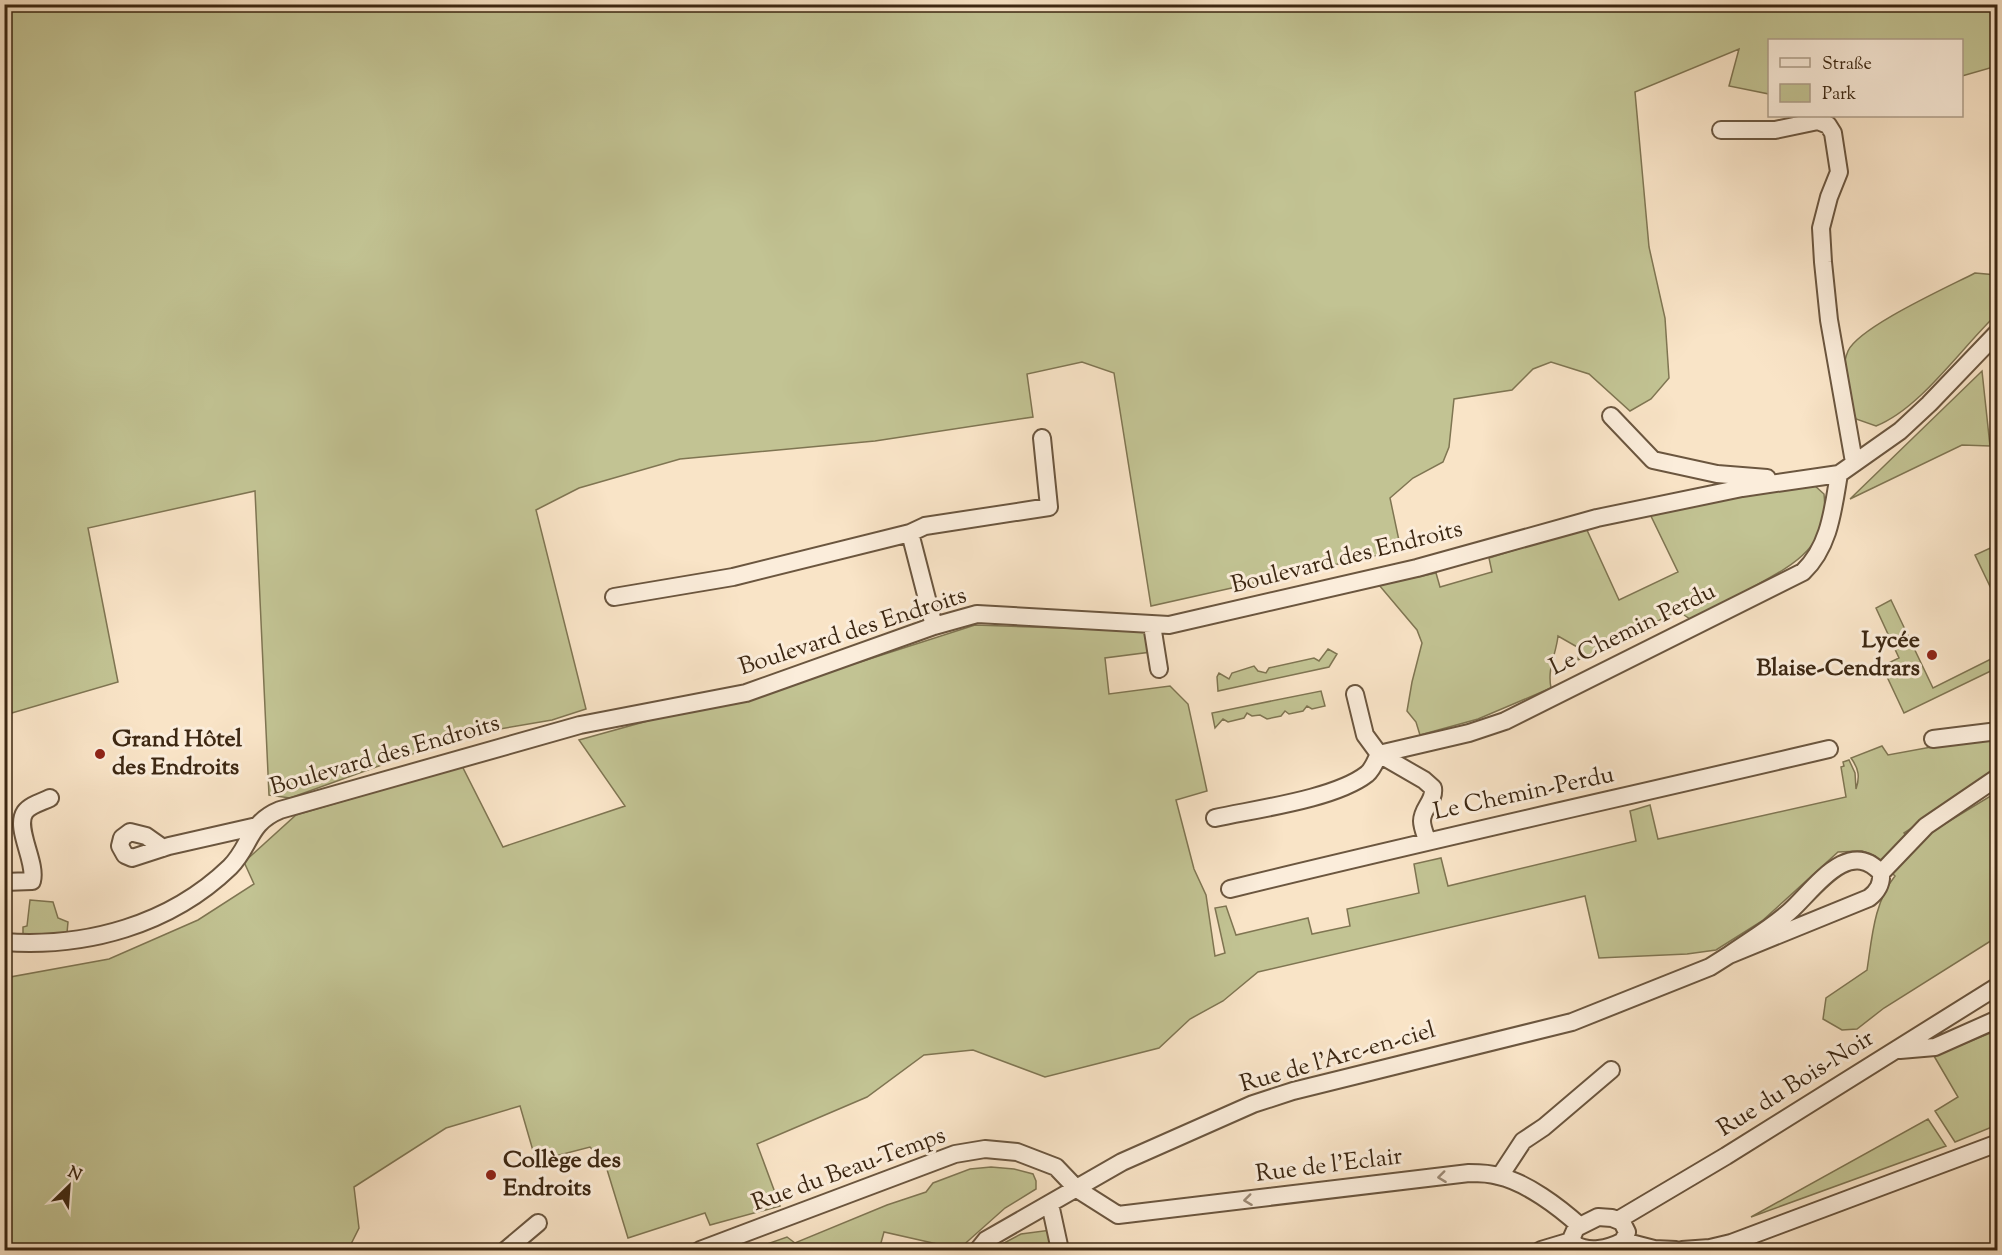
<svg xmlns="http://www.w3.org/2000/svg" width="2002" height="1255" viewBox="0 0 2002 1255" font-family="'Sorts Mill Goudy',serif">
	<rect width="100%" height="100%" fill="#f9e4c7"/>
	<filter id="stains"><feTurbulence type="fractalNoise" baseFrequency=".00333" numOctaves="4"/><feColorMatrix values="0 0 0 0 .2 0 0 0 0 .09 0 0 0 0 .02 0 0 0 .5 -.17"/></filter>
	<radialGradient id="worn" r=".72"><stop offset=".6" stop-color="#630" stop-opacity="0"/><stop offset="1" stop-color="#630" stop-opacity=".3"/></radialGradient>
	<path fill="#c2c393" stroke="#7f7552" stroke-width="1.5" d="M1997,4V66L1962,76V40H1770L1769,94L1729,86L1739,49L1635,92L1649,247L1665,318L1669,378L1651,399L1630,411L1589,374L1551,362L1533,369L1512,390L1454,399L1449,447L1443,462L1413,478L1390,498L1401,550L1151,606L1114,373L1082,362L1027,374L1033,417L875,441L680,459L579,488L536,510L586,709L552,720L465,735L290,798L269,795L255,491L88,528L118,682L5,715V5Z
		M1975,273L1997,275V314C1961,348 1921,408 1876,426L1856,419C1847,397 1838,375 1848,351C1859,327 1948,287 1975,273Z
		M1982,371L1990,446L1962,445L1850,499Z
		M1814,485L1824,494C1830,547 1793,565 1753,587C1735,597 1717,606 1699,616L1690,619L1678,611L1578,660L1579,648L1558,636C1556,655 1547,668 1551,688L1478,719L1420,735L1416,722L1407,711L1412,682L1422,643L1417,630L1379,585L1436,573L1440,587L1492,572L1489,558L1586,528L1619,600L1678,572L1649,512L1778,488Z
		M1997,545V601L1975,555Z
		M1891,600L1933,688L1997,656V668L1904,713L1882,666L1899,658L1876,608Z
		M975,625L1149,631L1151,652L1105,658L1109,694L1170,686L1188,704L1207,791L1176,800L1194,869L1206,895L1215,956L1225,953L1215,908L1226,906L1236,935L1308,918L1312,934L1350,926L1347,909L1419,893L1414,864L1441,858L1448,886L1636,841L1630,811L1650,805L1658,839L1846,797L1841,767L1844,766L1843,762L1849,760L1855,773L1856,789C1860,777 1859,769 1851,758L1882,746L1888,755L1997,735V773L1904,833L1917,848L1928,834L1997,792V937L1884,1008L1857,1029L1842,1030L1823,1019L1826,998L1867,970C1872,938 1874,902 1895,876L1875,856L1862,851L1838,852L1762,921L1716,950L1687,954L1599,958L1585,896L1258,972L1223,1001L1190,1019L1159,1048L1045,1077L973,1050L924,1055L867,1097L757,1144L780,1206L710,1225L705,1213L628,1238L605,1163L590,1147L536,1161L520,1106L446,1128L354,1187L359,1228L348,1250H5V978L109,959L198,920L254,884L244,862L296,815L462,766L503,847L625,806L579,740L860,662Z
		M1328,649L1337,654L1329,667L1218,691L1217,677L1219,673L1229,679L1232,673L1254,666L1258,671L1266,673L1269,668L1314,658L1319,661Z
		M1321,691L1325,706L1312,709L1307,706L1303,711L1289,714L1285,711L1281,716L1267,719L1260,715L1252,716L1247,713L1244,718L1228,722L1223,719L1215,728L1212,713Z
		M30,900L53,902L58,918L68,922L67,933L23,935V927L27,926Z
		M1995,1031L1998,1038L1997,1125L1955,1142L1935,1111L1958,1097L1934,1056Z
		M1928,1119L1946,1146L1751,1217Z
		M991,1167L1014,1169L1033,1174L1036,1181V1189L1005,1208L959,1249L884,1232L879,1250H750L787,1237L795,1243L887,1205L926,1192L933,1183L970,1169Z
		M1051,1230L1055,1250H991L1021,1234Z"/>
	<g fill="none" stroke-linecap="round" stroke-linejoin="round">
		<defs>
			<path id="minor" d="M1721,130H1775L1818,121L1828,125L1833,133L1839,172L1829,197L1821,228L1823,262L1829,320L1854,462
				M1611,416L1653,460L1717,474L1767,478
				M910,533L934,626
				M614,597L733,577L910,533L925,526L1049,507L1042,438
				M1152,625L1159,669
				M1355,694L1365,735L1379,754L1424,780L1433,788C1435,801 1422,808 1422,821C1422,827 1425,834 1427,840
				M1933,739L1998,731
				M1379,754L1469,733L1505,721L1803,572C1830,546 1833,509 1839,474
				M1215,818C1256,809 1335,799 1367,774C1373,769 1376,760 1379,754
				M163,848L146,836L130,832L122,838L120,846L125,855L132,858L169,846L257,826
				M1881,873L1926,826L1998,777
				M4,882L32,881C37,862 14,828 25,812C30,805 42,802 50,798
				M1230,889C1429,840 1629,796 1829,749
				M4,942C86,948 170,925 230,867C251,846 248,823 280,810L580,725L746,693L934,626L977,614L1169,625L1417,568L1597,518L1742,488L1839,474L1900,431L1929,404L1998,332
				M1900,1050L1935,1047L1998,1019
				M1500,1176L1523,1141L1544,1127L1611,1070
				M1050,1204L1060,1250
				M1598,1217L1612,1218L1622,1222L1627,1232L1623,1241C1608,1249 1589,1253 1574,1244L1572,1237L1576,1228Z
				M1618,1220L1726,1156L1998,986
				M1623,1241L1654,1249L1676,1250
				M506,1250L538,1223
				M700,1250L955,1154L985,1149L1017,1152L1056,1167L1077,1189L1118,1215L1469,1173C1479,1173 1489,1173 1498,1176C1526,1182 1559,1207 1580,1226
				M978,1250L986,1240L1122,1162L1253,1104L1293,1091L1572,1022L1710,967L1729,955L1869,898C1878,891 1882,884 1881,873C1848,836 1813,891 1789,912C1771,928 1749,941 1729,955
				M1541,1250L1571,1241
				M1682,1250L1710,1248L1731,1243L1998,1143"/>
		</defs>
		<use href="#minor" stroke="#6b563f" stroke-width="20"/>
		<use href="#minor" stroke="#fbeddb" stroke-width="16"/>
	</g>
	<defs><path id="oneway-chevron" d="M-2-3.5L2.5 0L-2 3.5" fill="none" stroke-width="1.6" stroke-linecap="round" stroke-linejoin="round" transform="scale(1.5)"/></defs>
	<g stroke="#9c8a76">
		<use href="#oneway-chevron" transform="translate(1442 1177) rotate(173)"/>
		<use href="#oneway-chevron" transform="translate(1248 1200) rotate(173)"/>
	</g>
	<g fill="#8f2418" stroke="#fbeddb" stroke-width="2">
		<circle cx="1932" cy="655" r="6"/>
		<circle cx="100" cy="754" r="6"/>
		<circle cx="491" cy="1175" r="6"/>
	</g>
	<g text-anchor="middle" dominant-baseline="central" stroke-width="6" stroke-linejoin="round" paint-order="stroke">
		<g font-size="24" fill="#3c2712" stroke="#fbeddb">
			<text transform="translate(1347 558) rotate(-14)">Boulevard des Endroits</text>
			<text transform="translate(1633 630) rotate(-26)">Le Chemin Perdu</text>
			<text transform="translate(853 632) rotate(-18)">Boulevard des Endroits</text>
			<text transform="translate(385 756) rotate(-16)">Boulevard des Endroits</text>
			<text transform="translate(1524 794) rotate(-12)">Le Chemin-Perdu</text>
			<text transform="translate(1338 1058) rotate(-16)">Rue de l'Arc-en-ciel</text>
			<text transform="translate(1796 1084) rotate(-32)">Rue du Bois-Noir</text>
			<text transform="translate(1329 1166) rotate(-7)">Rue de l'Eclair</text>
			<text transform="translate(849 1170) rotate(-20)">Rue du Beau-Temps</text>
		</g>
		<g font-size="24" font-weight="bold" fill="#3c2712" stroke="#fbeddb" text-anchor="start">
			<text x="1920" y="641" text-anchor="end">Lycée<tspan x="1920" dy="28">Blaise-Cendrars</tspan></text>
			<text x="112" y="740">Grand Hôtel<tspan x="112" dy="28">des Endroits</tspan></text>
			<text x="503" y="1161">Collège des<tspan x="503" dy="28">Endroits</tspan></text>
		</g>
	</g>
	<rect width="2002" height="1255" fill="none" stroke="#f9e4c7" stroke-width="24"/>
	<rect x="6" y="6" width="1990" height="1243" fill="none" stroke="#3c2712" stroke-width="3"/>
	<rect x="12" y="12" width="1978" height="1231" fill="none" stroke="#3c2712" stroke-width="1.5"/>
	<rect x="1768" y="39" width="195" height="78" fill="#fbeddb" stroke="#af9e8b" stroke-width="1.5"/>
	<rect x="1780" y="58" width="30" height="9" fill="#fbeddb" stroke="#af9e8b" stroke-width="1.5"/>
	<text x="1822" y="69" font-size="18" fill="#3c2712">Straße</text>
	<rect x="1780" y="84" width="30" height="18" fill="#c2c393" stroke="#af9e8b" stroke-width="1.5"/>
	<text x="1822" y="99" font-size="18" fill="#3c2712">Park</text>
	<g transform="translate(69 1186) rotate(25)" stroke="#fbeddb" stroke-width="4.5" paint-order="stroke">
	<path d="M0-4.5L10 22L0 15L-10 22Z" fill="#3c2712"/>
	<text y="-9" font-size="16" font-weight="bold" text-anchor="middle" fill="#3c2712">N</text>
	</g>
	<rect width="100%" height="100%" filter="url(#stains)"/>
	<rect width="100%" height="100%" fill="url(#worn)"/>
</svg>
